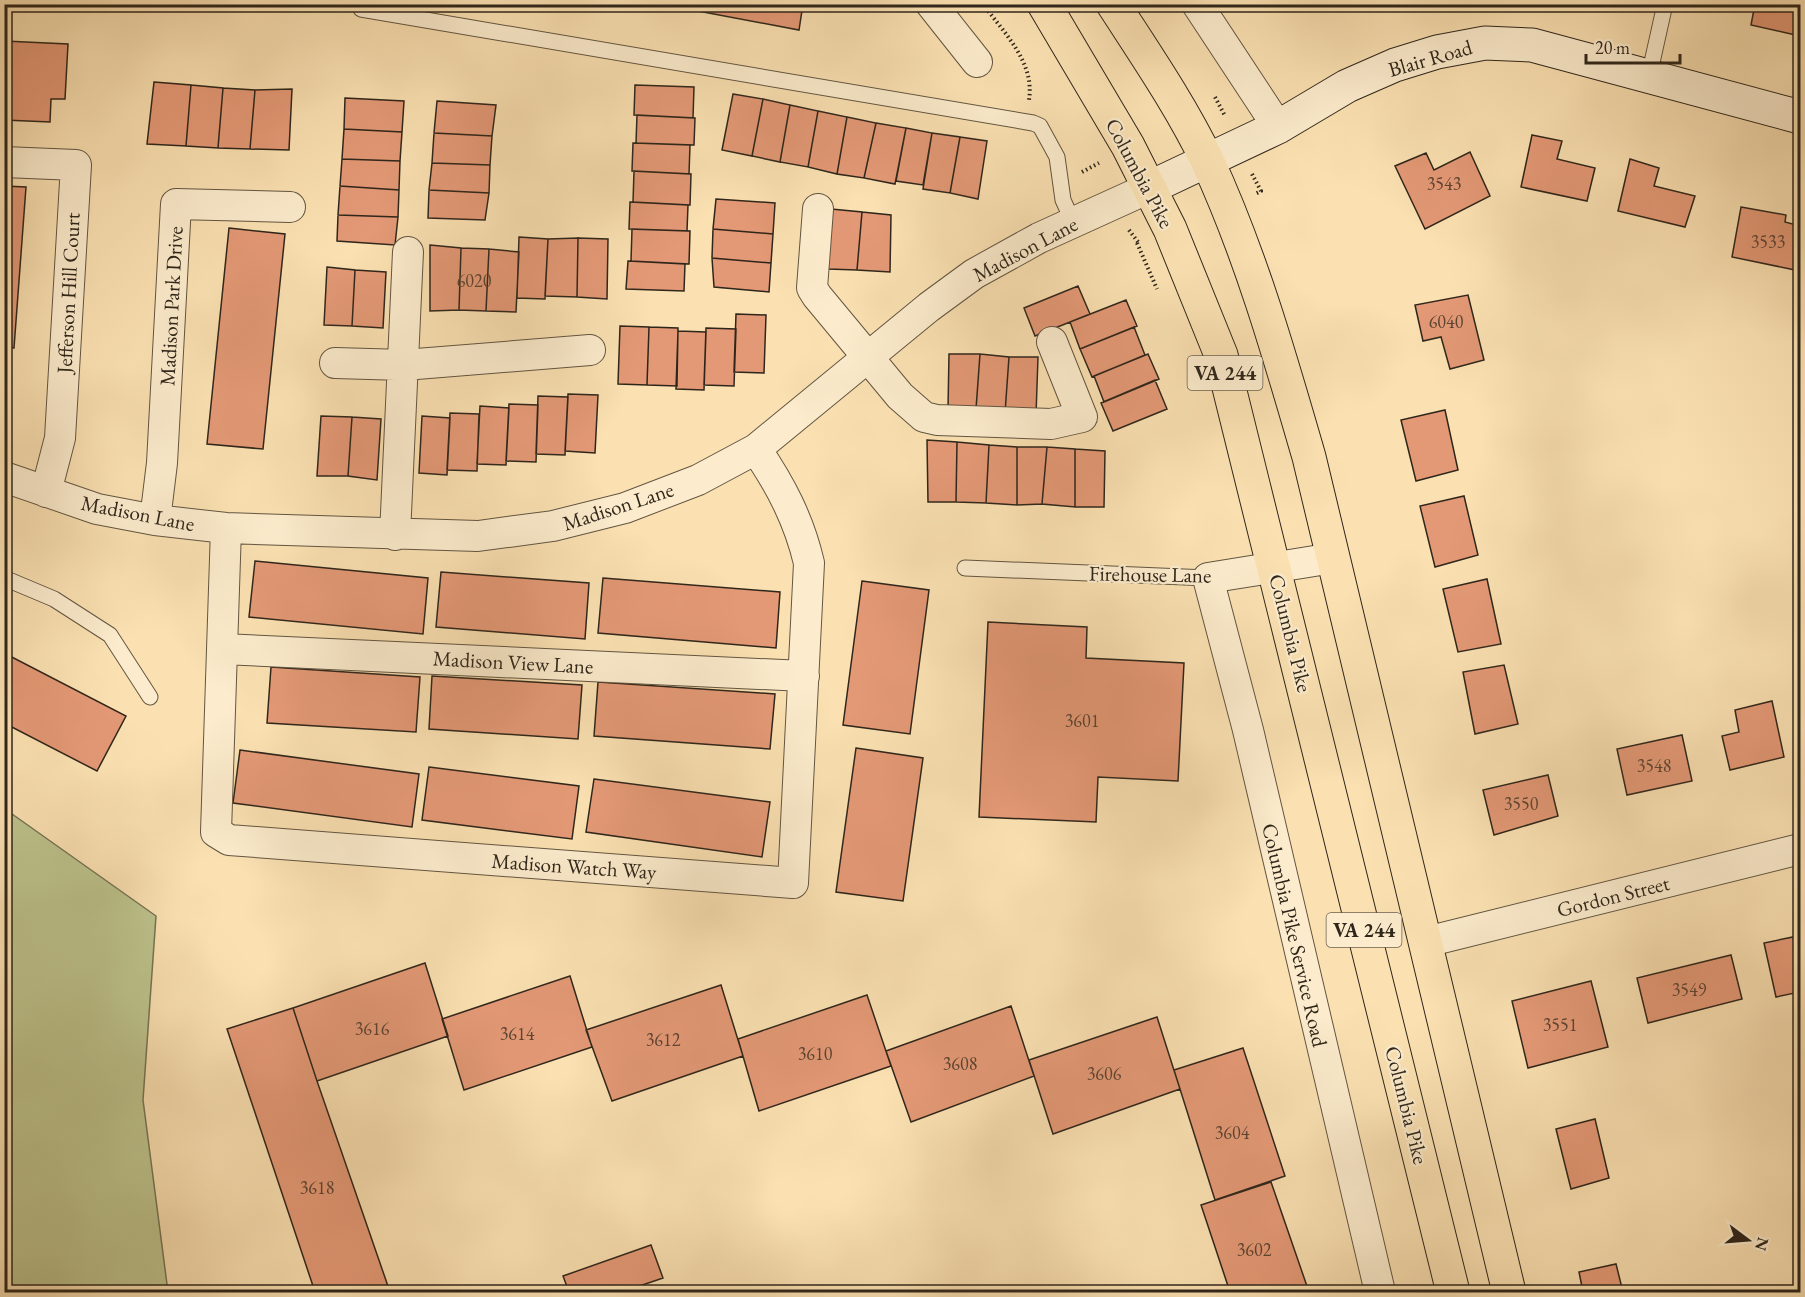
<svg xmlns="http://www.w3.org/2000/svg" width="1805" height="1297" viewBox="0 0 1805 1297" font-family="'EB Garamond',serif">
	<rect width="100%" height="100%" fill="#fbe1b2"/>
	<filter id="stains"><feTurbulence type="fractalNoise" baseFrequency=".00333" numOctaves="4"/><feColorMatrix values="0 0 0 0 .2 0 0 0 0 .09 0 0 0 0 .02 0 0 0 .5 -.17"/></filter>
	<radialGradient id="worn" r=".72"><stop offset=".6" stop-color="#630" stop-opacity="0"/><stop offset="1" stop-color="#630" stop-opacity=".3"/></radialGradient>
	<path fill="#bdc38d" stroke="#767454" stroke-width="1.5" d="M5,809L156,916L143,1100L168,1292H5Z"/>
	<path fill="#e49976" stroke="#2f261b" stroke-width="1.5" d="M661,4H803L799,30Z
		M1755,4H1800V36L1751,25Z
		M4,41L68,44L65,99H51L50,122L4,120Z
		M154,82L191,85L186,146L147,144Z
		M191,85L223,88L218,148L186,146Z
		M635,85L694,87L693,118L634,115Z
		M223,88L255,90L250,149L218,148Z
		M292,89L289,150L250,149L255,90Z
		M733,94L763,99L752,156L722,150Z
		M345,98L404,101L402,132L344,129Z
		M763,99L790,105L780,162L752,156Z
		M437,101L496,105L492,136L434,133Z
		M790,105L818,111L808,167L780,162Z
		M818,111L847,117L837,174L808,167Z
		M637,115L695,118L694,145L636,143Z
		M847,117L876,123L864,178L837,174Z
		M876,123L906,128L895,184L864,178Z
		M906,128L932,133L923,185L896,181Z
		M344,129L402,132L400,161L342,159Z
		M434,133L492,136L490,165L432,163Z
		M932,133L960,137L950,193L923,189Z
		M1532,135L1562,141L1557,159L1595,168L1587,201L1521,187Z
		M960,137L987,141L978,199L950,193Z
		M633,143L690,145L689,174L632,171Z
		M1470,152L1490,196L1425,229L1395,166L1426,153L1434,170Z
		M342,159L400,161L399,190L340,186Z
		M1630,159L1659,168L1654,186L1695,196L1685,227L1618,211Z
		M432,163L490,165L489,193L429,190Z
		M634,171L691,174L690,205L633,202Z
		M4,186L26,187L14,348L4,347Z
		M340,186L399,190L398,217L338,215Z
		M429,190L489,193L485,220L428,218Z
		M716,199L775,203L773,234L713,229Z
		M630,202L688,205L687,231L629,229Z
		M1741,207L1786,215L1785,222L1800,226V271L1732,257Z
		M831,209L862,212L857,270L828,269Z
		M862,212L891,215L890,272L857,270Z
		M338,215L398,217L395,245L337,241Z
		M229,228L285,234L263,449L207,444Z
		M632,229L690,231L689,264L631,261Z
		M713,229L773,234L771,263L712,258Z
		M519,237L548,239L545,299L517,298Z
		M578,238L577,297L545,296L548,239Z
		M578,238L608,239L607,299L577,297Z
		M430,245L461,248L459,310L430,311Z
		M461,248L489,249L486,311L459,310Z
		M489,249L519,252L516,312L486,311Z
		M712,258L771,263L769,292L714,287Z
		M628,261L685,264L684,291L626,289Z
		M327,267L355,270L352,326L324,325Z
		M355,270L386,272L383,328L352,326Z
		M1078,286L1090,314L1035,336L1024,308Z
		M1468,295L1484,360L1450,369L1441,337L1423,341L1415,305Z
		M1126,300L1137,326L1080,349L1070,322Z
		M736,314L766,315L764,373L734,372Z
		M620,326L649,327L647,385L618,384Z
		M649,327L678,328L677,386L647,385Z
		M1134,327L1145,355L1092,377L1080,349Z
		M706,328L736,329L734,386L704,385Z
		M678,331L706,332L704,390L676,389Z
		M949,354H980L976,409H948Z
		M980,354L1009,357L1005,413L976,409Z
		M1148,354L1159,379L1104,402L1094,376Z
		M1009,357H1038L1036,415L1005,413Z
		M1155,380L1167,409L1113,431L1101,403Z
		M568,394L598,395L595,453L565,451Z
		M538,396L568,397L565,455L536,454Z
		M509,404L538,405L536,462L506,461Z
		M480,406L509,408L506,465L477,464Z
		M1445,410L1458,470L1416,481L1401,420Z
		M450,413L479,414L477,471L447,470Z
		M321,416L352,417L348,476H317Z
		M422,416L450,418L447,475L419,473Z
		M352,417L381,419L377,480L348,476Z
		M927,440L957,442L956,502H928Z
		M957,442L989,445L986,503L956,502Z
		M989,445L1017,447V505L986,503Z
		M1017,447H1047L1042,504L1017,505Z
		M1047,447L1075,449V507L1042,504Z
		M1075,449L1105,451L1104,507H1075Z
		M1464,496L1478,555L1435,567L1420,506Z
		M255,561L428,578L423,634L249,617Z
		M441,572L589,583L585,639L436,627Z
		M603,578L780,592L776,648L598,633Z
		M1487,579L1501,644L1458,652L1443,589Z
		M862,581L929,590L910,734L843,725Z
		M988,622L1087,627L1086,658L1184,663L1178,781L1098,777L1096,822L979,817Z
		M4,653L126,716L97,771L4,723Z
		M1504,665L1518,724L1475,734L1463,672Z
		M271,667L420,677L416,732L267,723Z
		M432,676L582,685L578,739L429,729Z
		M598,682L775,694L770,749L594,736Z
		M1772,701L1784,757L1730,770L1722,736L1739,732L1735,710Z
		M1682,735L1692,781L1627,795L1617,749Z
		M856,748L923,758L903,901L836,892Z
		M240,750L419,774L412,827L233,803Z
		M429,767L579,786L572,839L422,820Z
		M1548,775L1558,816L1494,835L1483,790Z
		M594,779L770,802L762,857L586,832Z
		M1793,937L1797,957H1800V992L1776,997L1764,943Z
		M1731,955L1742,999L1648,1023L1637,978Z
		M425,963L448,1036L317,1081L293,1008Z
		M570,976L592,1047L464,1090L442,1019Z
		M1591,981L1608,1047L1528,1068L1512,1001Z
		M721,985L743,1056L612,1101L586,1030Z
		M867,995L891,1066L759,1111L738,1039Z
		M1011,1006L1034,1076L911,1122L886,1051Z
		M293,1008L317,1081L390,1292H315L227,1029Z
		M1157,1017L1180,1089L1053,1134L1029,1060Z
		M1243,1048L1285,1176L1215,1200L1174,1070Z
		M1595,1119L1609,1178L1571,1189L1556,1129Z
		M1271,1182L1309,1292H1230L1201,1205Z
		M651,1245L663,1278L622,1292H569L563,1276Z
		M1616,1264L1623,1292H1583L1579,1272Z"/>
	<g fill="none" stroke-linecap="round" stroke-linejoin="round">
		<defs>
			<path id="lane" d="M361,9L1033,123L1040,126L1057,157L1063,200L1073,222
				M1649,76L1665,4
				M965,568L1208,578
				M4,578L54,599L110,635L150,697"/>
			<path id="street" d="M931,4L977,62
				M1197,4L1278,127
				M4,162L76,165L60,438L46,492
				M818,209L812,288L817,296L900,396L924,417L937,420L1051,424L1082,417L1052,342
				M335,363L404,365L590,350
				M4,477L97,509L155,520L226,528L478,536L553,526L625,508L698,480L756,449L929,307L974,274L1039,238L1149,188
				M155,520L162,463L176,204L290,207
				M226,528L216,832L229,840L793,883L809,563C799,520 781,486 756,449
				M395,535L408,252
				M1333,558L1208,578L1248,730L1380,1292
				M222,649L804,676
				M1426,942L1800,849"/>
			<path id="secondary" d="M1149,188L1278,127L1347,86L1395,65L1437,52L1485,43L1532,45L1800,117"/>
			<path id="primary" d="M1044,4L1128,146L1170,229L1221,355L1453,1292
				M1113,4C1146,55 1181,106 1207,160C1251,255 1280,357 1309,457L1509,1292"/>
		</defs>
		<use href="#lane" stroke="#625541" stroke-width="17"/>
		<use href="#street" stroke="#625541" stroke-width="32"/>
		<use href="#secondary" stroke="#2f261b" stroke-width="35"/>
		<use href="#primary" stroke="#2f261b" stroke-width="35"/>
		<path stroke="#2f261b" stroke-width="4" stroke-dasharray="1.5 3" stroke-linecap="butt" d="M983,4C1004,33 1035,62 1029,100
			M1215,97L1225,116
			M1082,172L1099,163
			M1252,174L1261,191L1255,194
			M1129,230L1138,242
			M1137,243L1157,289"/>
		<use href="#lane" stroke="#fceccd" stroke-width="15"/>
		<use href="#street" stroke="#fceccd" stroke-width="30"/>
		<use href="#secondary" stroke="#fceccd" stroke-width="33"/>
		<use href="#primary" stroke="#fbe1b2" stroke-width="33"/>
	</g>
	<g text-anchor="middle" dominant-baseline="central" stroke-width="4.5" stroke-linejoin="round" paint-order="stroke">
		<g font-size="18" fill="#5c4332">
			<text x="1444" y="183">3543</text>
			<text x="1768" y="241">3533</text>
			<text x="474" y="280">6020</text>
			<text x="1446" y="321">6040</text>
			<text x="1082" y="720">3601</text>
			<text x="1654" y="765">3548</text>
			<text x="1521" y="803">3550</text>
			<text x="1689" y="989">3549</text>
			<text x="1560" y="1024">3551</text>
			<text x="372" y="1028">3616</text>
			<text x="517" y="1033">3614</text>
			<text x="663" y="1039">3612</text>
			<text x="815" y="1053">3610</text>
			<text x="960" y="1063">3608</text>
			<text x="1104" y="1073">3606</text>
			<text x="1232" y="1132">3604</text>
			<text x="317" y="1187">3618</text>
			<text x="1254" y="1249">3602</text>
		</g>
		<g fill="#fceccd" stroke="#6c6150" stroke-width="1.5">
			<rect x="1187.5" y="356" width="75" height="34" rx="4.5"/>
			<rect x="1326.5" y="913" width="75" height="34" rx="4.5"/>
		</g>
		<g font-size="20" font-weight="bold" fill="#2f261b">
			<text x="1225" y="373">VA 244</text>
			<text x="1364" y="930">VA 244</text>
		</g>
		<g font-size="21" fill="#2f261b" stroke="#fceccd">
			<text transform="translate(1430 58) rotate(-16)">Blair Road</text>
			<text transform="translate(1140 173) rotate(62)">Columbia Pike</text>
			<text transform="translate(1025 249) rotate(-28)">Madison Lane</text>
			<text transform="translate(68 293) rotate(-87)">Jefferson Hill Court</text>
			<text transform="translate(171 306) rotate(-87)">Madison Park Drive</text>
			<text transform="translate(618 506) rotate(-18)">Madison Lane</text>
			<text transform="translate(138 513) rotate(11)">Madison Lane</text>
			<text transform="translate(1150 574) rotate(1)">Firehouse Lane</text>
			<text transform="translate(1291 633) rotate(76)">Columbia Pike</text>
			<text transform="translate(513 662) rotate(3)">Madison View Lane</text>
			<text transform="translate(574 866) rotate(4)">Madison Watch Way</text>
			<text transform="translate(1613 896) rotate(-14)">Gordon Street</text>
			<text transform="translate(1295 935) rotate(77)">Columbia Pike Service Road</text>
			<text transform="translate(1407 1105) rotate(76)">Columbia Pike</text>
		</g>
	</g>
	<rect width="1805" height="1297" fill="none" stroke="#fbe1b2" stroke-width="24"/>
	<rect x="6" y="6" width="1793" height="1285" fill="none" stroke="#2f261b" stroke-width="3"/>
	<rect x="12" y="12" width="1781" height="1273" fill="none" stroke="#2f261b" stroke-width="1.5"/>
	<g transform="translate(1748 1240) rotate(106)" stroke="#fceccd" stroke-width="4.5" paint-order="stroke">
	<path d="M0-4.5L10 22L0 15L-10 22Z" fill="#2f261b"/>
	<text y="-9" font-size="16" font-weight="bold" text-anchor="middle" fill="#2f261b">N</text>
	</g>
	<path d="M1586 54v9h94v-9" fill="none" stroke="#2f261b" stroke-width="3"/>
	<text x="1595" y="54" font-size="18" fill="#2f261b" stroke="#fceccd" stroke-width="4.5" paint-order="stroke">20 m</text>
	<rect width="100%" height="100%" filter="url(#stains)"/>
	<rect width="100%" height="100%" fill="url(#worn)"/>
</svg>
